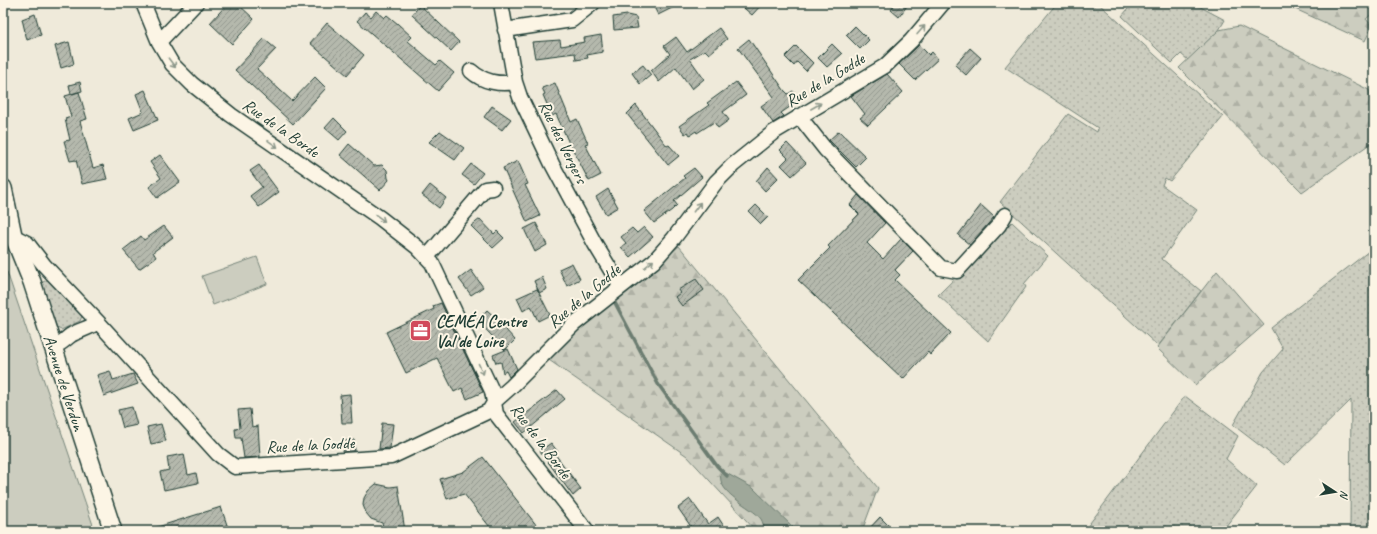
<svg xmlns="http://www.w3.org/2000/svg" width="1377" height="534" viewBox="0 0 1377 534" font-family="Caveat,sans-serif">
	<defs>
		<pattern id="grass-dots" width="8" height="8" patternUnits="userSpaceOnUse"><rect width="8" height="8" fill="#cccdbf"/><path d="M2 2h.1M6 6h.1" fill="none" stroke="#afb1a5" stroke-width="1.8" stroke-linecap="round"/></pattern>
		<pattern id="forest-firs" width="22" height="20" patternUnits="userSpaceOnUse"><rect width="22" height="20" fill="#cccdbf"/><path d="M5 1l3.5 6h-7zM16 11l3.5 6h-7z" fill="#afb1a5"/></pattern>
		<pattern id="building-hatch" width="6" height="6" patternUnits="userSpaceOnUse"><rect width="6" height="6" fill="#b5b9ad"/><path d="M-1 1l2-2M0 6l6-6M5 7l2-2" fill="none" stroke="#93988e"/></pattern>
	</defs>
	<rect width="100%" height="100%" fill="#efeada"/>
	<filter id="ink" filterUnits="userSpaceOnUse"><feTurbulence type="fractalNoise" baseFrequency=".025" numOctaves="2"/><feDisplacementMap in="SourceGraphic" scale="8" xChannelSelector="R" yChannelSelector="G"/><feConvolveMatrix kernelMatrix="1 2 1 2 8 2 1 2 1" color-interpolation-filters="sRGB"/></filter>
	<g filter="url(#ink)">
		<path fill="url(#grass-dots)" stroke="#76857a" d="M1057,3H1098L1223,117L1170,181L1165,178L1162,185L1197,210L1162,259L1201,291L1158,346L1000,202L1068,114L1097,132L1098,128L1005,67Z
			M1133,3H1193L1225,20L1219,30L1188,60L1181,54L1172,63L1122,16Z
			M1012,222L1048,256L1024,284L1026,287L988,341L938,295Z
			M1374,247V531H1350L1351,400L1285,465L1233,425L1263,372L1283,349L1271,328Z
			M49,279L82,316L80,321L61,330L57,328L41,283Z
			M1185,396L1238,436L1226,459L1257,486L1222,531H1084Z"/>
		<path fill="url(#forest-firs)" stroke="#76857a" d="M1282,3H1372L1374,12L1366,19L1372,26L1365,41Z
			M1239,26L1369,90L1374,122V141L1302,192L1179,68L1219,30Z
			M679,246L878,488L862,531H756L687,456L546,358Z
			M1217,271L1264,325L1195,385L1157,348Z"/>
		<path fill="#cccdbf" stroke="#76857a" d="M257,257L267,284L213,305L202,276Z
			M3,270L7,272L95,531H3Z"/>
		<path fill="#9fa89a" stroke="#6c7d71" d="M721,473H726L753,488L797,531H765C764,528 763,522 761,519C752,506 716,494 721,473Z"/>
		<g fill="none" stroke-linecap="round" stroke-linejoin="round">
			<path stroke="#6c7d71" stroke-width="3.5" d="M614,301L658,384L717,466L727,476"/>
		</g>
		<path fill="url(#building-hatch)" stroke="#1f3d34" d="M228,3H237L254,19L232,44L210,23Z
			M652,3H682L658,15Z
			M738,3H763L752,15Z
			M896,3H909L899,17L891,10Z
			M420,5L459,42L451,51L412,15Z
			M376,11L384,18L387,15L398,24L412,37L408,41L436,65L440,61L454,73L438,91L357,21L365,12L371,17Z
			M35,14L41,35L27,40L22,19Z
			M627,15L636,17L638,28L614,30L613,17Z
			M327,23L364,55L347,75L310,43Z
			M855,26L869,40L860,49L846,35Z
			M719,28L727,39L709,54L705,50L690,59L704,79L692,89L676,67L659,82L651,71L670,54L664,46L676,37L687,52Z
			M601,35L603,52L587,55L588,58L576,60L575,53L535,58L532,42L560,40L561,46L585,42L584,38Z
			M264,39L276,49L257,69L292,101L315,77L326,88L293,124L235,70Z
			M749,39L784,90L788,94L793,91L800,100L781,113L784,116L773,123L761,106L774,97L738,48Z
			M69,42L74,64L61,68L55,46Z
			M832,44L842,54L827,67L818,58Z
			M919,45L929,55L932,52L938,59L915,80L899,64Z
			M796,46L813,63L806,71L797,62L794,66L785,57Z
			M970,48L981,58L966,75L955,65Z
			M643,65L651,75L640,84L632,73Z
			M887,74L903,92L868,125L860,118L865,114L851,96Z
			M80,82L82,91L71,94L69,85Z
			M736,82L746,95L723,112L729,120L718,128L714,122L697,133L696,131L690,135L688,132L685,134L679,126L709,105L707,103Z
			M555,83L571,122L577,119L588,143L585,144L601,175L589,181L573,150H572L556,114L552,116L543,95L545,94L542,88Z
			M145,90L158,120L134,130L129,118L143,112L136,94Z
			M79,92L87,119L80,121L93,168L103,165L107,179L82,184L76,160L70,161L64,141L70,140L65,119L71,117L65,96Z
			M636,105L667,146L669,145L679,156L668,165L627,114Z
			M492,106L511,119L502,130L484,117Z
			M334,118L347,131L339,140L325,128Z
			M440,131L464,148L455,160L429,142Z
			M839,131L866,157L856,167L829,140Z
			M787,143L806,163L792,176L781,165L788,158L780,150Z
			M349,144L374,166L382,165L387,170L388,178L389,180L380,190L340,155Z
			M160,155L180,182L157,198L149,187L161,178L150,162Z
			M518,161L528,184L525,185L540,216L527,222L503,168Z
			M471,164L483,173L474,184L462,175Z
			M259,165L279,192L259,207L250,196L262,187L250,171Z
			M768,167L778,178L765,191L756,181Z
			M694,168L702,177L674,201L677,205L672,210L654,223L644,211L685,178L683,176Z
			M430,185L446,198L439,208L422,195Z
			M608,189L618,207L606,214L596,197Z
			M858,195L885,223L867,243L883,259L901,239L913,251L895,270L900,275L895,280L951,333L930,355L928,352L903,379L798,280L830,248L828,246L859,214L850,205Z
			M756,205L768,217L761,224L749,212Z
			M981,205L994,217L970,245L958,235Z
			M480,219L494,234L497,231L504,238L493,248L471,226Z
			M536,223L547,245L535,252L524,229Z
			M164,226L173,237L153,252L156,257L139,269L123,250L141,236L144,240Z
			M644,227L653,237L630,257L621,247L626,243L621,237L632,228L637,233Z
			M572,263L580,279L567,286L559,269Z
			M471,270L483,287L471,295L459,279Z
			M542,277L547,289L539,293L550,315L538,321L531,306L523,311L517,298L537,289L539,292L534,281Z
			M696,279L704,290L682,306L675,297L680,293L678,290Z
			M441,303L483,392L467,399L462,388L454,392L437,358L406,373L386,332L434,309L433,306Z
			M487,310L507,328L506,330L515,340L505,350L477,320Z
			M508,349L517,369L509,377L506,371L503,373L501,362L496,363L493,355Z
			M110,371L113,380L133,374L138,384L104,396L97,375Z
			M557,390L565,399L524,433L515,422Z
			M350,394L352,423H342L340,395Z
			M132,407L137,425L123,428L118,410Z
			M250,409L252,427L258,426L260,457L244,458L241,438H236L235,429L240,428L238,410Z
			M382,423L393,424L390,448L379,449Z
			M161,424L166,441L151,444L147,427Z
			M354,440L355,451L344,452L343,441Z
			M551,443L558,452L555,454L581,489L573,496L540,451Z
			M184,454L188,475L196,473L198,483L164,490L160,472L169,470L167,457Z
			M483,457L541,531H493L464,494L447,499L440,479L463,472Z
			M376,484L390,487L398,486L405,531H384L382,523L371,519L366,513L363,505L364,498L368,491Z
			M690,499L708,524L718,517L727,531H694L678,508Z
			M221,507L229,531H152L151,529Z
			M880,517L894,531H867Z"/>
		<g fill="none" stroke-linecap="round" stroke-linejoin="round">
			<defs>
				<path id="minor" d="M143,3L159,42L172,64L192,84L231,115L380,218L417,247L432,263L492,391L496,414L587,531
					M501,3L515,82L520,97L552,164L595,244L621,287
					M505,30L572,20L593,3
					M159,42L196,3
					M471,71C483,82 500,85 515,82
					M799,116L825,149L941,268L957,271L999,225L1005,215
					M3,231L27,243L44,265L98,322L218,454L235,467L391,457L489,411L495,401L512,386L574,324L654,261L674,238L716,182L733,165L774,132L885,66L911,41L943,3
					M427,257L485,189L493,188
					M52,347C61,345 64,340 71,335C80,330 90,328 98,322"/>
				<path id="major" d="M3,188L13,235L32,282L113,531"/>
			</defs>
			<use href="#minor" stroke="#1f3d34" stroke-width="17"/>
			<use href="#major" stroke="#1f3d34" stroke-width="20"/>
			<use href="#minor" stroke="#fcf5e5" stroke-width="14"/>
			<use href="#major" stroke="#fcf5e5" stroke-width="17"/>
		</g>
		<defs><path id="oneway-shaft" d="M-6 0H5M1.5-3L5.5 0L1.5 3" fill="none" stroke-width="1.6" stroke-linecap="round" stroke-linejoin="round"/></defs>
		<g stroke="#8e998c">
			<use href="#oneway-shaft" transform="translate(921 30) rotate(-49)"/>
			<use href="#oneway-shaft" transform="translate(172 63) rotate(53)"/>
			<use href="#oneway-shaft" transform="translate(816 106) rotate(-30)"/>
			<use href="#oneway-shaft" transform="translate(273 144) rotate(35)"/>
			<use href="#oneway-shaft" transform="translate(697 207) rotate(-53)"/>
			<use href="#oneway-shaft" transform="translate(380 218) rotate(36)"/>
			<use href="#oneway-shaft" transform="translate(649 264) rotate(-40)"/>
			<use href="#oneway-shaft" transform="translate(481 369) rotate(65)"/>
		</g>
	</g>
	<defs>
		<symbol id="office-square" viewBox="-11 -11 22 22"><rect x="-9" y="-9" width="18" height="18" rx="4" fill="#d1495b" stroke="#fcf5e5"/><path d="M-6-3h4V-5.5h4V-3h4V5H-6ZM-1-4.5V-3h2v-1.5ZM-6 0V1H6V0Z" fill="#fff"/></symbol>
	</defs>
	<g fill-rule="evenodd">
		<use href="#office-square" x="408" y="318" width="25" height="25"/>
	</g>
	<g text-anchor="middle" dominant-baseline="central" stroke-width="4" stroke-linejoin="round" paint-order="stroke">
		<g font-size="17" fill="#1f3d34" stroke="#fcf5e5">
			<text transform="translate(825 80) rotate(-31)">Rue de la Godde</text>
			<text transform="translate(281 128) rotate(35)">Rue de la Borde</text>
			<text transform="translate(563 142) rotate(64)">Rue des Vergers</text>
			<text transform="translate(584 296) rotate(-40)">Rue de la Godde</text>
			<text transform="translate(64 383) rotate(72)">Avenue de Verdun</text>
			<text transform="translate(541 441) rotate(53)">Rue de la Borde</text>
			<text transform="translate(310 445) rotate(-3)">Rue de la Godde</text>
		</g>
		<g font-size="17" font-weight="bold" fill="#1f3d34" stroke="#fcf5e5" text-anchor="start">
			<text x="436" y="321">CEMÉA Centre<tspan x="436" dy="20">Val de Loire</tspan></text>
		</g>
	</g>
	<rect width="1377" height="534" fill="none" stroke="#fcf5e5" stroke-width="16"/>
	<rect x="8" y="8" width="1361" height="518" fill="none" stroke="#1f3d34" stroke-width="1.5" filter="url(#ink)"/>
	<g transform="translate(1335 492) rotate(102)" stroke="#fcf5e5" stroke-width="3" paint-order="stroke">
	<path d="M0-3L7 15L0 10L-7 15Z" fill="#1f3d34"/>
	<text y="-6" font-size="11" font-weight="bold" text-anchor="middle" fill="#1f3d34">N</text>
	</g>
</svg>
